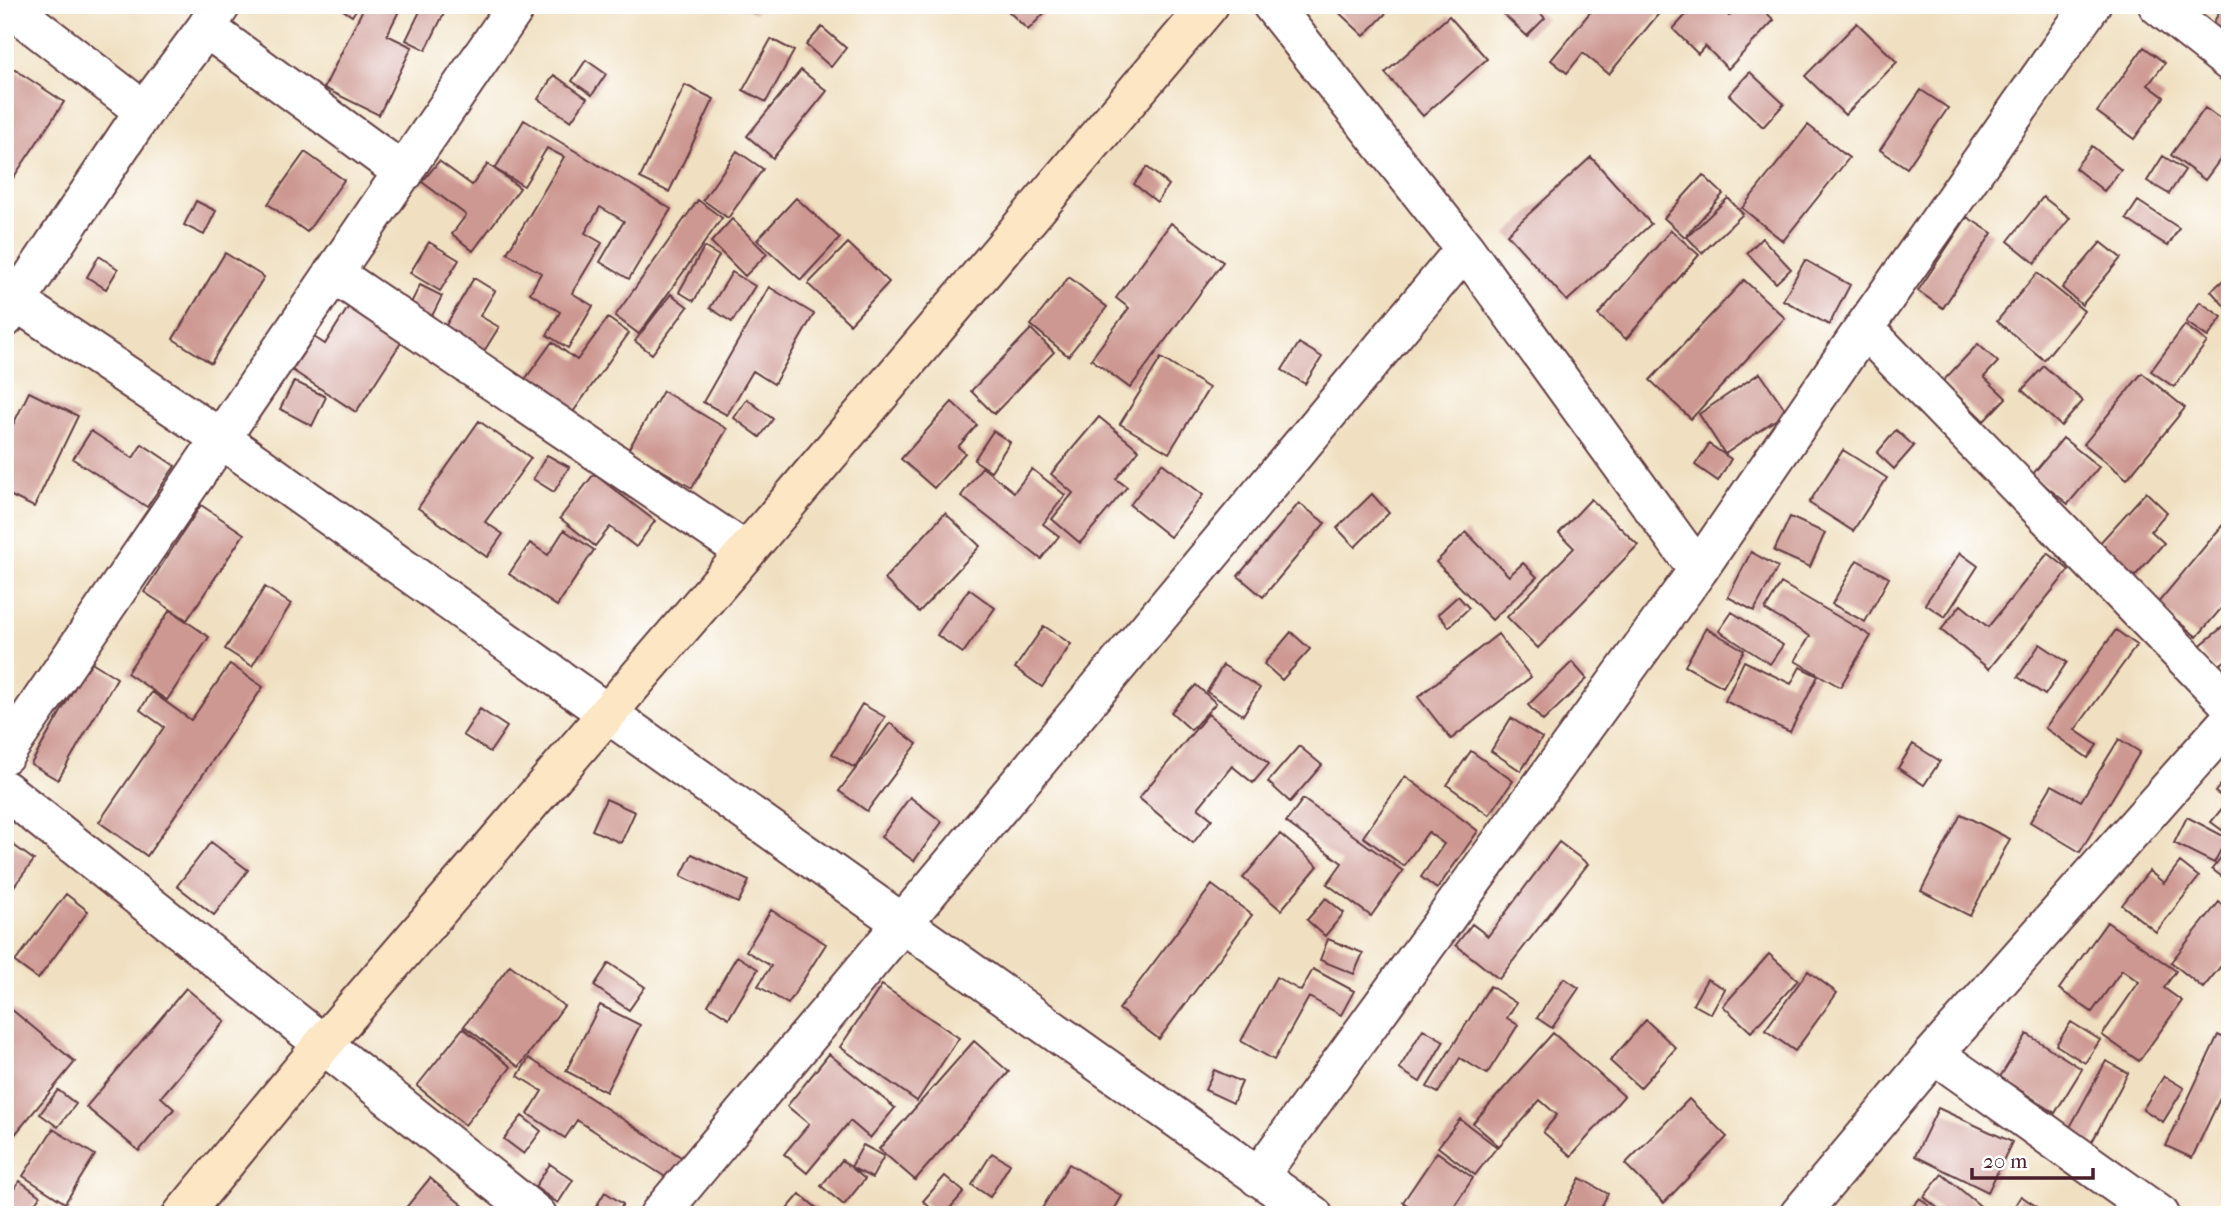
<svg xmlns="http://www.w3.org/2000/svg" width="2235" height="1220" viewBox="0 0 2235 1220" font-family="'IM FELL French Canon',serif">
	<rect width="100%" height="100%" fill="#fff"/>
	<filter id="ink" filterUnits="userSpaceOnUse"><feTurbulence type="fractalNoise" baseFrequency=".0143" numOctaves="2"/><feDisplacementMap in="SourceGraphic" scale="14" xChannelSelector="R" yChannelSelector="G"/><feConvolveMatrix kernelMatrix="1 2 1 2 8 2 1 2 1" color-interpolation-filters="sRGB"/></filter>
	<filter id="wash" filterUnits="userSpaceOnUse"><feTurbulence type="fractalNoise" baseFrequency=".00686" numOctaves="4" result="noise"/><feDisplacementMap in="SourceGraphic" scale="28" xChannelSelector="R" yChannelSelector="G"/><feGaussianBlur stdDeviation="1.57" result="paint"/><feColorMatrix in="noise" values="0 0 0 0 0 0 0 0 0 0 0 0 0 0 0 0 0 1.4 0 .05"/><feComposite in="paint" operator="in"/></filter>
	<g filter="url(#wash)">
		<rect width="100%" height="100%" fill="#f0e0c1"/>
		<g id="blocks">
			<path fill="#cd9891" d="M336,5H359L352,16Z
				M365,5H402L387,35L412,47L379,115L324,88Z
				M423,5H448L426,50L406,40Z
				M739,5H759L755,13Z
				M1002,5H1052L1028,30Z
				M1331,5H1394L1364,36Z
				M1501,5H1532L1545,18L1527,36L1498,9Z
				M1596,5H1666L1609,74L1583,53L1567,73L1551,60Z
				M1695,5H1717L1729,16L1740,5H1758L1774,20L1728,69L1705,46L1698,54L1673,29Z
				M2222,7L2230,12V43L2209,31Z
				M1449,16L1487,59L1423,116L1385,73Z
				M1857,23L1897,62L1845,115L1805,76Z
				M822,27L846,48L831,67L806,45Z
				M771,39L794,51L766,102L743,90Z
				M2144,47L2165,63L2148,85L2164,97L2134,139L2097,112Z
				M586,60L606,74L592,95L572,81Z
				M5,63L64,102L11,181L5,177Z
				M801,70L827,91L773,158L747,136Z
				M1750,72L1784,104L1763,127L1729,95Z
				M554,75L587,98L571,121L538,99Z
				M685,85L714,99L669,192L640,178Z
				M1921,90L1948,108L1907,168L1880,150Z
				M2205,108L2230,126V146L2205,180L2171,155Z
				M524,120L671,209L629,279L600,262L624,221L600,207L585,233L602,243L572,293L593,306L568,348L547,335L560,312L530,293L541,273L507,253L564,157L547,148L524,186L495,169Z
				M1808,125L1849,158L1783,241L1742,208Z
				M2092,146L2121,170L2104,191L2075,168Z
				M737,151L763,169L728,218L703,200Z
				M305,152L344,180L307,232L268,204Z
				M2163,156L2185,170L2169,194L2147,181Z
				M1591,157L1651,224L1567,301L1507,234Z
				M439,161L472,185L488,164L520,188L473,251L452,234L466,215L422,182Z
				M1147,167L1169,185L1157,202L1134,184Z
				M1703,175L1723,194L1685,237L1664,218Z
				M2043,197L2070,218L2035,263L2008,241Z
				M796,198L840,238L801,280L757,240Z
				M1728,198L1743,214L1702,253L1687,237Z
				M698,200L722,218L639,334L615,316Z
				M196,201L216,211L204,235L184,225Z
				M2138,201L2179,228L2168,246L2126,219Z
				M1967,217L1992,233L1943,308L1918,291Z
				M732,219L767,254L745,276L711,242Z
				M1171,223L1223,262L1130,388L1091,359L1129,308L1116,298Z
				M1671,230L1699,255L1626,339L1598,315Z
				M1762,238L1791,269L1776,283L1747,253Z
				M429,242L459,260L440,291L410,273Z
				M2101,242L2121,258L2082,305L2062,288Z
				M848,243L889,282L850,324L808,284Z
				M704,247L719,256L694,301L679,292Z
				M225,253L264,277L211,363L173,339Z
				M99,256L118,269L106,289L87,277Z
				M1805,260L1850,285L1829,325L1783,300Z
				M732,272L755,286L732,322L710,308Z
				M2037,273L2084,311L2044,360L1997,321Z
				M2230,274V308L2228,310L2211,291Z
				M1069,277L1107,307L1068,356L1031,325Z
				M474,278L495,291L480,316L499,327L478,361L439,337Z
				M1744,280L1785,318L1691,419L1650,380Z
				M420,285L442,296L429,322L407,311Z
				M769,287L814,314L774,384L753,371L727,415L703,402Z
				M671,294L688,307L652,354L635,341Z
				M2200,302L2222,317L2208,337L2186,322Z
				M349,306L402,341L356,412L292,370L314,337L325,344Z
				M608,318L629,333L568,419L521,385L552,342L577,360Z
				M2185,325L2207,342L2174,387L2151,371Z
				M1031,329L1054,352L994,414L971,391Z
				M1299,343L1322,357L1305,384L1282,370Z
				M1978,344L1998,362L1984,377L2006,398L1984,421L1943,381Z
				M1161,358L1209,388L1169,453L1120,424Z
				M2044,366L2083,401L2061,426L2022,390Z
				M1760,373L1787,412L1725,454L1699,414Z
				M2142,373L2185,408L2127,479L2084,444Z
				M294,381L326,397L312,426L280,409Z
				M663,391L727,429L692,488L628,450Z
				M29,392L78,416L34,507L5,493V441Z
				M747,399L773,419L760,437L734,418Z
				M952,402L977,425L958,447L965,453L934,488L901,459Z
				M1099,417L1139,450L1116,479L1127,487L1080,543L1052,519L1073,493L1051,474Z
				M479,421L531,458L485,522L503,534L487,557L418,508Z
				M1896,430L1914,446L1894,469L1877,453Z
				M91,431L133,458L142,444L175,466L147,507L73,459Z
				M993,431L1010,442L991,471L974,460Z
				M2063,438L2099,467L2068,504L2032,475Z
				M1709,444L1731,459L1718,481L1695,465Z
				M1843,450L1887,478L1853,531L1809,503Z
				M547,455L569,467L554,492L533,479Z
				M1162,463L1203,495L1170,537L1130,505Z
				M982,467L1014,492L1032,469L1065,495L1043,524L1059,536L1041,559L961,496Z
				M594,474L655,521L636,547L610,527L595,546L560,518Z
				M2146,492L2167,512L2151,531L2164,543L2134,577L2098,545Z
				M1372,494L1389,513L1355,547L1337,528Z
				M1591,499L1638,545L1538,648L1507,617L1574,548L1559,533Z
				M1299,503L1325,523L1263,597L1238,576Z
				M201,505L244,534L187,620L144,592Z
				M945,513L980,546L919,612L884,579Z
				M2230,516V598L2197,637L2157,604Z
				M1790,517L1825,533L1810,567L1774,551Z
				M564,530L594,550L557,606L509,574L530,543L548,555Z
				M1466,532L1509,576L1523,563L1537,577L1492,620L1436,562Z
				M1751,552L1778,567L1754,611L1728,597Z
				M1960,553L1978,566L1945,617L1925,604Z
				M2048,553L2069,570L1989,669L1941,630L1961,605L1988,627Z
				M1857,560L1889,578L1865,622L1832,604Z
				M1781,583L1871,636L1840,687L1795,661L1810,636L1765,610Z
				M265,587L291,604L252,666L225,649Z
				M969,589L995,608L963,653L937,635Z
				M1458,596L1469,608L1449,627L1438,614Z
				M170,610L209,637L167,700L127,673Z
				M1732,612L1783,645L1770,664L1719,631Z
				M2230,621V657L2214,669L2197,648Z
				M1044,626L1071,644L1042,687L1015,668Z
				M1706,628L1744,650L1723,687L1685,666Z
				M2116,630L2137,645L2075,730L2097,745L2088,758L2045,728Z
				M1291,632L1310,649L1282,680L1264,664Z
				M1498,634L1531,677L1451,739L1418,697Z
				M2040,644L2067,662L2045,695L2018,677Z
				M90,661L117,678L58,780L31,764Z
				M1744,661L1791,684L1800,667L1818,676L1790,732L1725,701Z
				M1572,662L1587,679L1543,721L1528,705Z
				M230,664L263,687L147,856L99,822L164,727L140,710L152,692L191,720Z
				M1223,665L1260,688L1243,715L1207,692Z
				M1196,685L1216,703L1191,730L1171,712Z
				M862,704L885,717L855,768L832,754Z
				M480,709L507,727L490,752L463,735Z
				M1208,714L1269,764L1253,783L1232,766L1198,808L1212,819L1193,843L1139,798Z
				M1511,718L1542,738L1521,771L1491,751Z
				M890,723L917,744L867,811L839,791Z
				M2119,739L2140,752L2080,852L2030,822L2052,785L2081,801Z
				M1913,744L1940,761L1924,785L1898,768Z
				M1299,746L1322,765L1290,802L1268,782Z
				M1471,751L1513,781L1489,815L1447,785Z
				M2230,773V836L2211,822L2228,801L2215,792Z
				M1405,776L1478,831L1437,889L1421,877L1444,844L1428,832L1404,866L1363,837Z
				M910,797L942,822L914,861L881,837Z
				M606,799L635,812L621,843L592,830Z
				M1303,799L1403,871L1371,916L1327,884L1342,863L1286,822Z
				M1961,814L2010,839L1970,916L1921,891Z
				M2187,817L2227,838L2214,863L2174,843Z
				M1280,834L1318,866L1281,910L1243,878Z
				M5,839L34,860L5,898Z
				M211,842L248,870L214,915L177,886Z
				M1559,842L1588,864L1499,979L1456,945L1472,924L1488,936Z
				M2230,846V883L2212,869Z
				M692,854L749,881L738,903L681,876Z
				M2180,862L2199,877L2156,932L2122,905L2149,871L2164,883Z
				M1212,885L1252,915L1159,1039L1119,1009Z
				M66,894L88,911L38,979L15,962Z
				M1326,898L1344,913L1325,936L1307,920Z
				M2219,902L2230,911V955L2203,988L2171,962Z
				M771,910L826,944L788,1004L758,986L771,966L746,951Z
				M2107,922L2176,971L2164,988L2182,1001L2139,1061L2102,1035L2139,982L2122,970L2092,1012L2059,989Z
				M1328,939L1363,953L1354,974L1320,960Z
				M1769,954L1798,980L1751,1032L1723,1006Z
				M737,956L758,969L729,1018L708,1005Z
				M609,963L645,987L629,1010L594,986Z
				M510,965L564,1006L519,1067L464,1026Z
				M1313,969L1354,991L1341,1015L1309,997L1274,1060L1241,1041L1276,977L1301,991Z
				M1808,971L1837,993L1795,1051L1765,1030Z
				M1564,978L1579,988L1552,1028L1537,1018Z
				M1707,979L1725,989L1711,1014L1693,1004Z
				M882,985L959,1038L917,1101L840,1047Z
				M1490,986L1516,1003L1507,1018L1518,1025L1487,1074L1460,1058L1438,1093L1427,1087Z
				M186,988L225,1021L161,1097L174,1109L139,1151L86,1107Z
				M5,1004L75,1062L12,1138L5,1132Z
				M600,1005L640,1025L606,1092L566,1071Z
				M1646,1020L1676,1048L1640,1088L1610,1061Z
				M2071,1022L2100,1040L2085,1063L2056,1045Z
				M463,1028L511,1067L465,1125L417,1086Z
				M1423,1029L1444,1041L1420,1082L1399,1069Z
				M1553,1033L1624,1096L1571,1156L1543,1132L1557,1115L1540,1100L1499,1146L1473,1123Z
				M2027,1034L2082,1069L2055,1113L2000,1077Z
				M2218,1035L2230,1041V1077L2192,1158L2166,1146Z
				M974,1041L1009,1072L915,1180L879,1149Z
				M829,1054L895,1108L870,1138L850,1121L807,1173L784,1154L809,1124L787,1106Z
				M529,1058L684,1159L670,1180L577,1120L565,1138L528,1114L542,1091L518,1076Z
				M2106,1061L2128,1073L2092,1142L2069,1129Z
				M1214,1070L1242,1082L1233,1103L1205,1090Z
				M2164,1076L2184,1088L2163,1122L2143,1109Z
				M58,1090L76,1104L58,1127L40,1114Z
				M1689,1099L1727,1137L1664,1203L1625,1164Z
				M1938,1108L2012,1142L1988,1192L1915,1156Z
				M522,1116L541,1131L524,1154L504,1139Z
				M1460,1119L1497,1147L1475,1175L1438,1147Z
				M53,1129L95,1155L65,1203L23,1176Z
				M863,1145L884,1156L872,1178L851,1167Z
				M1437,1152L1473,1178L1448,1215H1422L1403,1202Z
				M992,1153L1010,1164L990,1197L972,1185Z
				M842,1160L865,1179L844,1205L821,1186Z
				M550,1164L573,1180L558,1203L535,1187Z
				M1069,1164L1122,1196L1111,1215H1038Z
				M1942,1174L1991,1215H1946L1924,1197Z
				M945,1176L964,1192L944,1215H938L923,1201Z
				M430,1178L468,1210L464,1215H400Z
				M1580,1178L1608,1194L1597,1215H1560Z
				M20,1181L40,1196L26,1215H23L5,1201Z
				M605,1192L623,1204L616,1215H591Z
				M800,1194L825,1215H782Z
				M2021,1196L2046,1213L2044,1215H2009Z
				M1920,1198L1939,1215H1906Z
				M47,1206L61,1215H42Z"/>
		</g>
	</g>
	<g filter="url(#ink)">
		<use href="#blocks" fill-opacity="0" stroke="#633c42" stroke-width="2"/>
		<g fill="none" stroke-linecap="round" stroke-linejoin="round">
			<defs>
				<path id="street" d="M7,5L144,111
					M1272,5L1465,249L1698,570
					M2158,5L2230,62
					M206,28L404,173
					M333,273L746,552
					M5,294L220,438L1313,1215
					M5,318L144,111L206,28L221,5
					M1864,328L2230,704
					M5,754L517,5
					M5,790L537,1215
					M1934,1054L2160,1215
					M1258,1177L1698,570L1864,328L2091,5
					M659,1215L1465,249
					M1799,1215L1934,1054L2230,720"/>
				<path id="secondary" d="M182,1215L324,1043L746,552L1209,5"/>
			</defs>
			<use href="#street" stroke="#633c42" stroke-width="42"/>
			<use href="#secondary" stroke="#633c42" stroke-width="42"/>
			<use href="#street" stroke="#fff" stroke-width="38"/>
			<use href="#secondary" stroke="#fce6c4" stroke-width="38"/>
		</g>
	</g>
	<rect width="2235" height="1220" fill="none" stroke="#fff" stroke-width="28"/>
	<path d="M1972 1168v10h121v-10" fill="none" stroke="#4a1f2b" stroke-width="3.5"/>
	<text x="1983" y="1168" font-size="21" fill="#4a1f2b" stroke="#ffffff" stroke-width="5" paint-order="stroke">20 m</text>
</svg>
